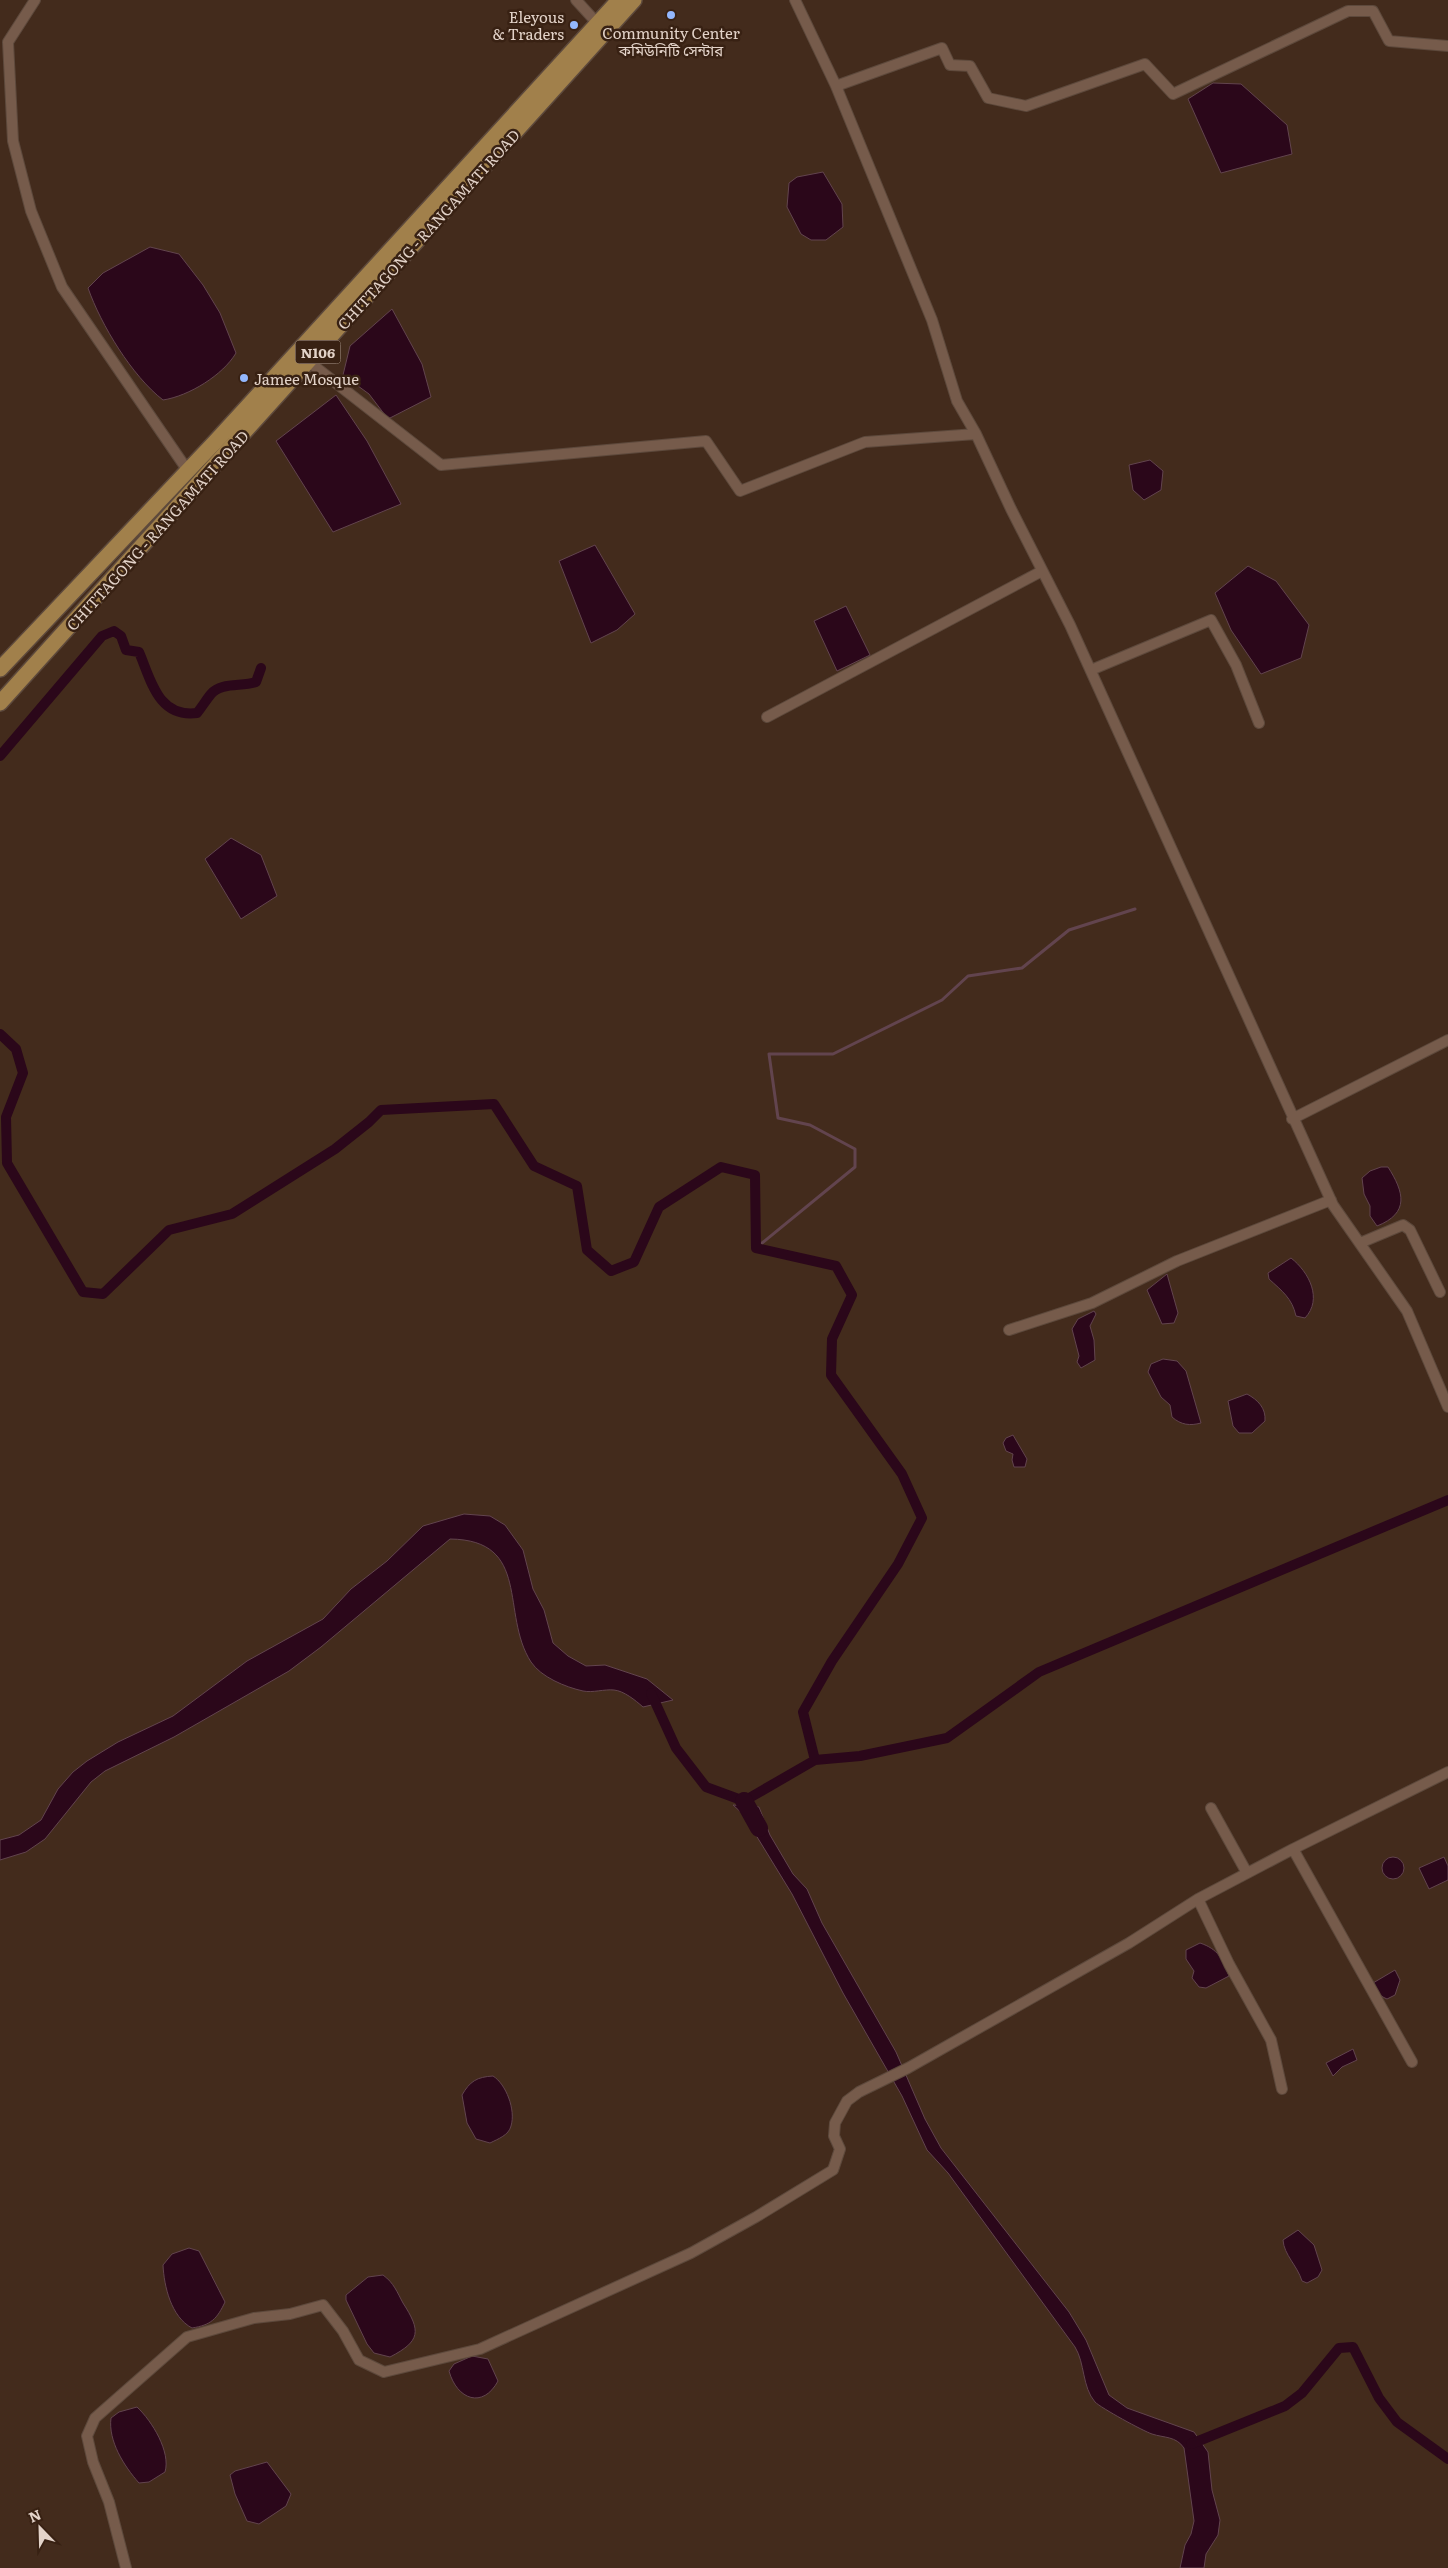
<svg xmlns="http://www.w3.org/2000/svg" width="1448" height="2568" viewBox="0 0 1448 2568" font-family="Literata,'Noto Sans Bengali',serif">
	<rect width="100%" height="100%" fill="#432b1c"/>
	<path fill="#2b071a" stroke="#62444e" d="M1213,83L1241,84L1287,125L1292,154L1221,173L1188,99Z
		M823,172L842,204L843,227L826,240H811L801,234L787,207L789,183L797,177Z
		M150,247L179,254L203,285L220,313L236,353C223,375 189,396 163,400C132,376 101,325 88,288L103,273Z
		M392,309L422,364L431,397L388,419L369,394L343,375L350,346Z
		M336,395L367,441L401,504L333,532L276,441Z
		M1150,460L1163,471L1161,490L1144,500L1133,490L1129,465Z
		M595,545L635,614L617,630L591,643L559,561Z
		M1248,566L1276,581L1309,625L1301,658L1261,674L1231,630L1215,593Z
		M846,606L870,655L837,671L814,621Z
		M231,838L261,855L277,896L241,919L205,859Z
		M1381,1167H1388C1404,1192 1410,1213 1377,1226L1370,1216V1206L1364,1194L1362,1178L1370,1171Z
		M1291,1258C1309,1272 1323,1299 1305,1318L1296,1316C1292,1298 1282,1291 1269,1279L1268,1273Z
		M1167,1274L1178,1313L1174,1323L1162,1324L1147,1290Z
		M1094,1311L1096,1314L1090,1326L1094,1340L1095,1360L1081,1368L1077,1362L1079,1356L1072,1329L1078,1319Z
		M1163,1359L1177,1361L1186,1371L1201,1423C1190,1426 1181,1425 1172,1417L1170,1405L1161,1397L1148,1372L1151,1364Z
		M1247,1394C1258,1400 1266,1408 1265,1421L1252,1433H1239L1233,1426L1228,1401Z
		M1013,1435L1027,1459L1025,1467H1014L1012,1460L1013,1454L1006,1451L1003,1443L1006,1438Z
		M464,1514L490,1516L505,1525L523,1550L533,1589L544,1610L553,1643L568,1656L586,1666L605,1665L647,1679L673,1700L643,1707C635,1700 624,1691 614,1690C604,1689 593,1693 583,1691C565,1687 541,1677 531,1662C500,1614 532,1540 450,1539L321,1647L289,1671L174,1737L105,1771L91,1782L45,1839L26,1852L0,1860V1840L19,1835L41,1820L58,1789L73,1772L87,1761L118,1742L173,1716L247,1661L323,1619L351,1589L387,1561L423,1526Z
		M733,1805L759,1807L770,1835L793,1874L807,1889L822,1923L896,2052L925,2119L941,2148L1069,2312L1086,2340L1109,2395L1127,2408L1194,2432L1208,2452L1212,2490L1220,2520L1218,2535L1206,2554L1204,2568H1180L1185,2545L1191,2534L1194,2521L1184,2448C1176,2436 1164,2438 1152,2434C1143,2431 1101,2408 1095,2402C1082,2387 1085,2363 1075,2347L948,2173L927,2150L902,2096L843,1993L792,1894L743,1814Z
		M1444,1857L1448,1866V1880L1429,1889L1419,1868Z
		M1382 1868a11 11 0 1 1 22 0a11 11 0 1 1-22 0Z
		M1200,1943C1218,1949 1223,1959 1229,1976L1206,1988L1199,1987L1192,1978L1194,1971L1186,1959V1950Z
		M1395,1970L1400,1980L1395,1995L1387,1999C1378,1995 1376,1992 1373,1983Z
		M1353,2049L1357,2060L1342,2067L1333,2076L1326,2063Z
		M493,2076C506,2084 516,2110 511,2126C509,2135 498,2139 490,2143L476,2139L467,2123L462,2095C470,2081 477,2077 493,2076Z
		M1298,2230L1314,2245L1322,2270L1318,2277L1307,2283L1302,2281C1297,2265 1284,2255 1283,2240Z
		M189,2248L199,2251L225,2302C217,2319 211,2325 192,2328C171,2317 164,2286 163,2265L172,2254Z
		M383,2275C394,2283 397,2292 403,2303C421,2331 421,2341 390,2357L374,2353L367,2344L346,2300V2295L368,2277Z
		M472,2356L488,2359L498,2381C483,2409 457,2400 449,2371L454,2364Z
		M137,2407C152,2421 171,2452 165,2472L149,2482L139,2483C124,2466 108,2441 111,2418L119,2412Z
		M267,2462L291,2494L286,2506L259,2524L247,2521L235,2494L230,2475L235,2471Z"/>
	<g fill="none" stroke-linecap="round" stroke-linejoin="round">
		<path stroke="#62444e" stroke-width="3" d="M756,1248L855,1167V1149L810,1125L778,1118L769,1054H833L942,1000L968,976L1022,968L1069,930L1135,909"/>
		<path stroke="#2b071a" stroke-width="10" d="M0,756L102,636L114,631L121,636L126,650L139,652C151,680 158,718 197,713C202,707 206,700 211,694C221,682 242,687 256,682L261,668
			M0,1034L16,1049L23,1073L6,1117L7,1163L83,1292L103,1294L169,1230L232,1214L335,1149L369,1122L381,1110L494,1104L534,1166L577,1186L587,1250L611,1271L634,1262L659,1207L721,1167L755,1175L756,1248L836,1266L852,1295L832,1339L831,1375L902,1474L922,1518L898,1564L832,1661L803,1712L815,1760
			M651,1693L676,1748L706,1787L744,1801L815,1760L860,1756L947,1738L1039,1672L1448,1500
			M1191,2444L1285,2406L1302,2393L1339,2348L1353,2347L1379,2398L1397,2422L1448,2459"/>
		<path stroke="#2b071a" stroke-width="18" d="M744,1801L759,1828"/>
		<defs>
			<path id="minor" d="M35,0L8,42L13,141L31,211L62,287L188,471
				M576,0L597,23
				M795,0L836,86L932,320L957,401L976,434L1011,509L1070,625L1333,1205L1407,1311L1448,1407
				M836,86L942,48L950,65L970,66L988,98L1026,106L1145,64L1173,94L1348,11H1373L1389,41L1448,46
				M309,362L441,465L706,441L740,491L865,442L976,434
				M1091,670L1211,620L1236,665L1259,723
				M767,717L1042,571
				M1292,1119L1448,1040
				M1360,1243L1403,1225L1410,1230L1440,1292
				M1009,1330L1092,1303L1177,1261L1331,1200
				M1211,1808L1247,1873
				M1293,1849L1412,2062
				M1198,1899L1229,1964L1271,2040L1282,2089
				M126,2568L109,2502L93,2462L87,2436L95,2418L187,2337L254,2318L290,2314L323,2305L343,2331L359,2360L384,2372L480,2349L691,2253L756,2217L833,2170L840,2149L834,2136L835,2123L847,2101L859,2092L908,2068L1129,1943L1198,1899L1293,1849L1448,1772"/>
			<path id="trunk" d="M0,669L215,442L619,0
				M0,703L634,0"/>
		</defs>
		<use href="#minor" stroke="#5d493c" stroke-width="12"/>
		<use href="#trunk" stroke="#5d493c" stroke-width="18"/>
		<use href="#minor" stroke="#765b4b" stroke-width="10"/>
		<use href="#trunk" stroke="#a1804b" stroke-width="15"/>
	</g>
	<g fill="#93b7fd" stroke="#382113" stroke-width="2">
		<circle cx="671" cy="15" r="5"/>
		<circle cx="574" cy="25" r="5"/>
		<circle cx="244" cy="378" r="5"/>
	</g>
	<g text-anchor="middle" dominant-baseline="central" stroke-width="5" stroke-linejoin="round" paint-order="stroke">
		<rect fill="#382113" stroke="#b09e92" stroke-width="1" x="295.5" y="340.5" width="45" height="23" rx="4"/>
		<g font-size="14" font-weight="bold" fill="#e3d3c9">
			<text x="318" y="352">N106</text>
		</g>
		<g font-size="15" fill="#e3d3c9" stroke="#382113" text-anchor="end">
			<text x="564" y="16">Eleyous<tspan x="564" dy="17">&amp; Traders</tspan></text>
			<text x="671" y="32" text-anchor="middle">Community Center<tspan x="671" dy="17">কমিউনিটি সেন্টার</tspan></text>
			<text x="254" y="378" text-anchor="start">Jamee Mosque</text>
		</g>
		<g font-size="15" fill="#e3d3c9" stroke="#382113">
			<text transform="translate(428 229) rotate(-48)">CHITTAGONG - RANGAMATI ROAD</text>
			<text transform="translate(157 530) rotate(-48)">CHITTAGONG - RANGAMATI ROAD</text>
		</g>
	</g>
	<g transform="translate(40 2528) rotate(337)" stroke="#382113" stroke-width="4" paint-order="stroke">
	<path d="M0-4L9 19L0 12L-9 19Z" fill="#e3d3c9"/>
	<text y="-8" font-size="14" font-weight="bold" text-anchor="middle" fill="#e3d3c9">N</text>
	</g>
</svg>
